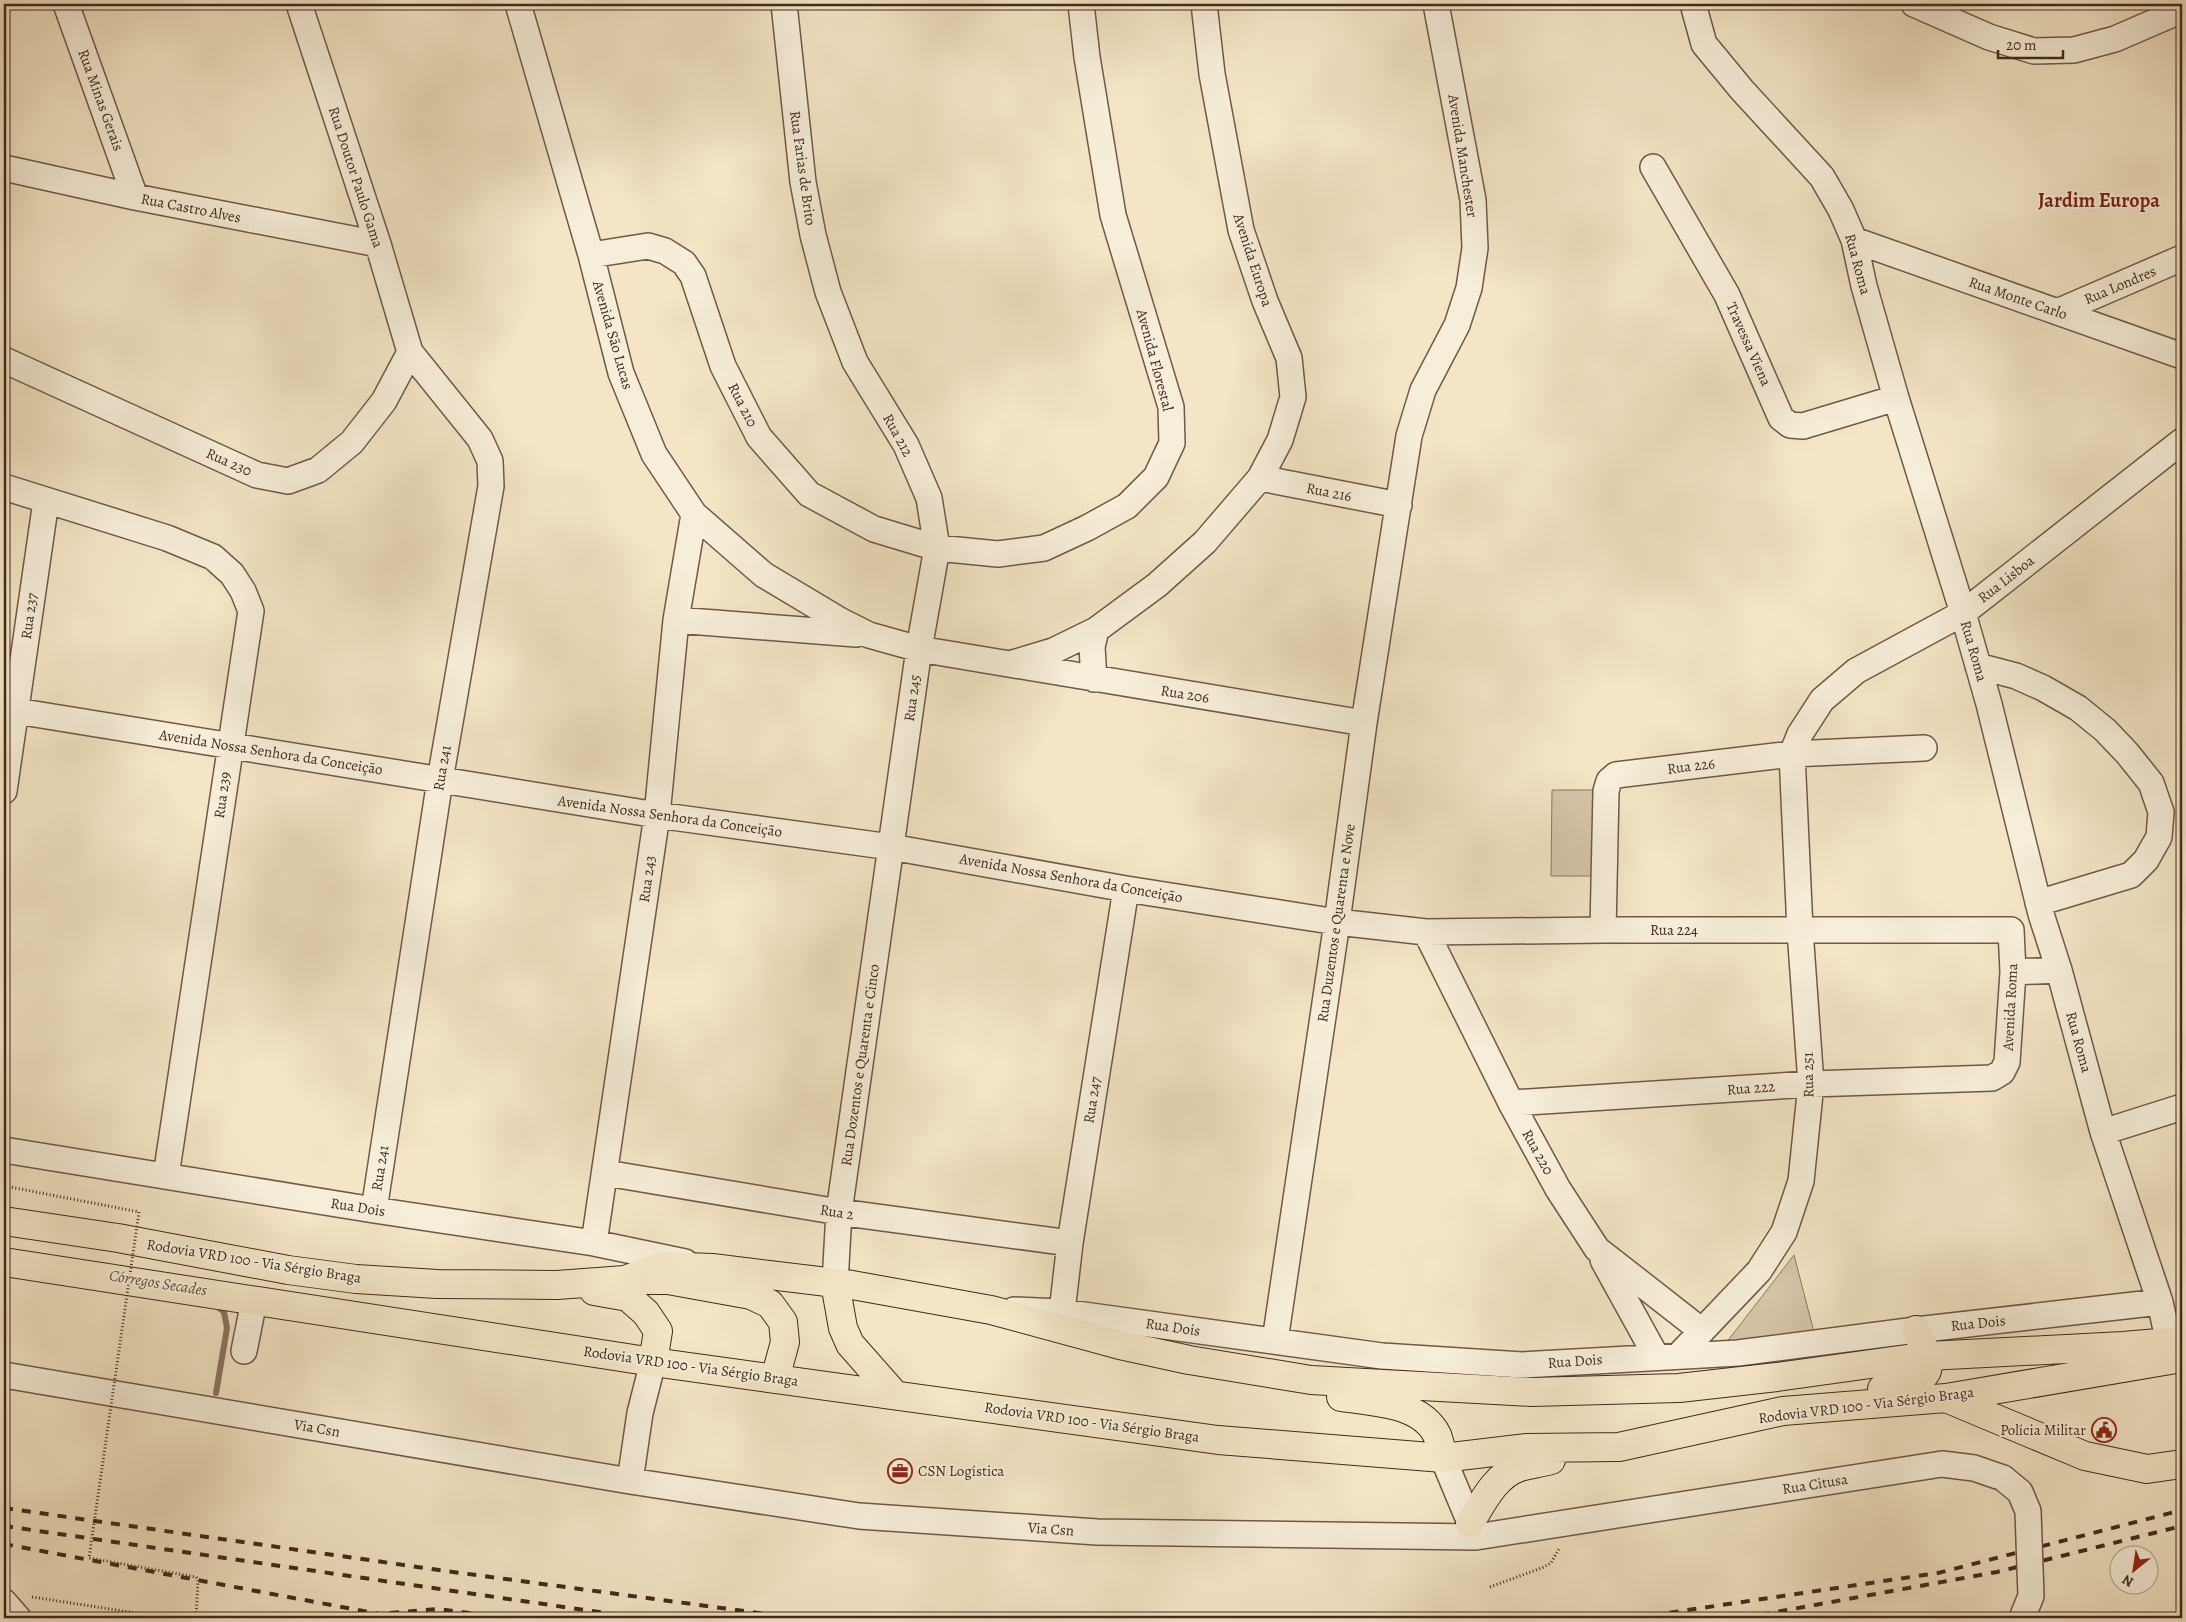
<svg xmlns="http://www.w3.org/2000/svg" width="2186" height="1622" viewBox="0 0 2186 1622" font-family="Alegreya,serif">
	<rect width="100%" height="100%" fill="#f3e5c5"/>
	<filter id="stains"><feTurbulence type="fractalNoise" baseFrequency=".004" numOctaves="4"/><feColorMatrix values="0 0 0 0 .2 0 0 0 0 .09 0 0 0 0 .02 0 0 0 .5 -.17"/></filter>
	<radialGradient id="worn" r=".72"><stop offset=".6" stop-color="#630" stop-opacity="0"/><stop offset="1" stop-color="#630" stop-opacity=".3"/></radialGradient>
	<path fill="#d5c5a9" stroke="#8c7864" d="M1552,790H1597V876H1551Z
		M1794,1255L1815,1336L1719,1352Z"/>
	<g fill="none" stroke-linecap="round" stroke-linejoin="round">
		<path stroke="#897461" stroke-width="6" d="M215,1305L224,1312L227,1328L216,1393"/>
		<defs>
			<path id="minor" d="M66,4L135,197
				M299,4L378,244L410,352L480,439L490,461L491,486L440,780L374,1210
				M518,4L591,255L621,373L654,454L694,514L764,575L841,621L869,635L919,649L1364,723
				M784,4L803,182L813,235L828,292L855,362L906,445L929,498L937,548L919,649L839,1212L835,1283
				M1693,4L1704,44L1742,90L1822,177L1841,210L1854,240L1864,286L1896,398L1963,613L1989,704L2041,914L2059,970L2103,1132L2160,1302L2169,1343
				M1914,4L1989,37L2034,51L2074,50L2115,39L2182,10
				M1653,167L1727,295L1781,418L1790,425L1803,426L1896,398
				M4,168L135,197L378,244
				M1854,240L2182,356
				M591,255L648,246L665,251L684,263L693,276L723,366L759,437L809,494L874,529L937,548L998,554L1044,548L1087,528L1127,506L1156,477L1172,443L1171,407L1113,215L1087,57L1081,4
				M2057,312L2182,258
				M4,360L257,475L288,481L318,470L352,442L384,401L410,352
				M1260,478L1399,505
				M4,487L167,538L213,557L232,574L243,591L251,611L166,1176
				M676,620L856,634
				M1013,663L1053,651L1096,630L1157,585L1205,542L1260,478L1280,440L1293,397L1289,358L1265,301L1241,230L1212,74L1204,4
				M1978,666L2016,676L2043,688L2078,708L2105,730L2127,753L2151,783L2161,812L2159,837L2146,860L2131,875L2038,903
				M1094,679L1092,647L1096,630
				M4,709L657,815L891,847L1126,889L1337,922L1426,932L1603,930H2011L2013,972L2007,1062L2002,1072L1992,1078L1811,1084L1511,1103
				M4,791L46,501
				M1603,930L1606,791L1609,781L1616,775L1792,754L1924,748
				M1426,932L1511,1103L1558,1189L1597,1249L1702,1331
				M2013,972L2059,970
				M2103,1132L2182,1107
				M4,1150L374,1210L594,1243L685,1262
				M606,1173L839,1212L1070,1243
				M594,1243L657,815L676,620L694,514
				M1603,1260L1656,1356
				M1014,1310L1062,1312L1382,1356L1522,1365L1738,1353L1916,1330L2160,1302
				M1062,1312L1070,1243L1126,889
				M1275,1341L1337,922L1364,723L1409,436L1423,390L1457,325L1469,288L1475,248L1473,200L1436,4
				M244,1351L254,1301
				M1679,1355L1759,1271L1784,1232L1801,1181L1811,1084L1800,930L1792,754L1800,734L1822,700L1856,671L1963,613L2182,441
				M4,1375L630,1481L859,1516L1097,1532L1476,1537L1942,1464L1974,1468L2003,1478
				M1443,1458L1476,1537
				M630,1481L640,1413L653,1362
				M4,1602L18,1618"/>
			<path id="major" d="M4,1221L118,1238L288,1270L356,1279L437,1284L557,1285L625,1280H668L751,1295L770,1304L783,1322L785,1342L775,1379
				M4,1262L653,1362L1218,1440L1443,1458L1527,1448L1619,1447L1783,1411L1946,1398L2182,1358
				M625,1280L663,1266L712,1268L852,1285L991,1310L1120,1345L1189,1360L1311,1380L1532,1392L1679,1388L1777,1377L1928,1356L2123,1346L2182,1341
				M835,1283L843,1328L850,1344L895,1395
				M594,1291L628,1297L646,1313L658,1331L653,1362
				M1882,1389C1929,1378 1939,1379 1916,1330
				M1341,1397C1372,1402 1421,1402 1437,1435C1440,1442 1441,1451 1443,1458
				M1946,1398L2085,1456L2147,1469L2182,1464
				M1470,1523C1482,1503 1496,1474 1520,1467C1530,1464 1541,1463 1551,1460"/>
		</defs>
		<use href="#minor" stroke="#6f5948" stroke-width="28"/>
		<use href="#major" stroke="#432a1f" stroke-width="30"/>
		<path stroke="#432a1f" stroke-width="3" stroke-dasharray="1 2.5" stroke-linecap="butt" d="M5,1186L7,1172
			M1490,1587L1544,1567L1551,1563L1560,1547
			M32,1597L169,1618"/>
		<use href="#minor" stroke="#f7eed9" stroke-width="25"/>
		<use href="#major" stroke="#f3e5c5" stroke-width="28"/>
		<path stroke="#432a1f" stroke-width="4" stroke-dasharray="9 9" stroke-linecap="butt" d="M4,1508L446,1571L796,1618
			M4,1526L640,1618
			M4,1544L401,1618
			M390,1613L438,1609L507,1618
			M331,1618L365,1615
			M1634,1618L1938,1573L2182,1510
			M1743,1618L1997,1572L2182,1526"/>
		<defs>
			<path id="minor-bridge" d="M2003,1478L2020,1492L2028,1511L2031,1596L2022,1618"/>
		</defs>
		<use href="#minor-bridge" stroke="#6f5948" stroke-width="28" stroke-linecap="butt"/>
		<path stroke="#432a1f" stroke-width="3" stroke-dasharray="1 2.5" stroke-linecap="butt" d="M5,1186L139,1212L89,1558L196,1577L198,1580L196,1618"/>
		<use href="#minor-bridge" stroke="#f7eed9" stroke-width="25"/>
	</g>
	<defs>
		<symbol id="civic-ring" viewBox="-11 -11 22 22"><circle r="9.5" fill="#f7eed9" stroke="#8f2418" stroke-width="1.5"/><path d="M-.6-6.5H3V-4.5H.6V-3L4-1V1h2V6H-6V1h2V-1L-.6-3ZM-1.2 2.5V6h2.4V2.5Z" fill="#8f2418"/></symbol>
		<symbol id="office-ring" viewBox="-11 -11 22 22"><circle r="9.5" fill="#f7eed9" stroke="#8f2418" stroke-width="1.5"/><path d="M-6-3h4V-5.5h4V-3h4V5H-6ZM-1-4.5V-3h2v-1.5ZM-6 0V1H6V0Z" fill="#8f2418"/></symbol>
	</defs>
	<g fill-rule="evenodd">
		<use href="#civic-ring" x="2090" y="1416" width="28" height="28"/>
		<use href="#office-ring" x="886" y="1457" width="28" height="28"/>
	</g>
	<g text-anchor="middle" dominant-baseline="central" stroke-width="4" stroke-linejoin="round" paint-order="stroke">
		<g font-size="15" fill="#432a1f" stroke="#f7eed9">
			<text transform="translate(101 100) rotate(70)">Rua Minas Gerais</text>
			<text transform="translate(1463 156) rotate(81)">Avenida Manchester</text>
			<text transform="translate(803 168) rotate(82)">Rua Farias de Brito</text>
			<text transform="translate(356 177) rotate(72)">Rua Doutor Paulo Gama</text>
			<text transform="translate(191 208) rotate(11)">Rua Castro Alves</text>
			<text transform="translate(1253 260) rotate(72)">Avenida Europa</text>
			<text transform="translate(1858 264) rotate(75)">Rua Roma</text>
			<text transform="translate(2120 285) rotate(-23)">Rua Londres</text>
			<text transform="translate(2018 298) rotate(19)">Rua Monte Carlo</text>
			<text transform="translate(613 335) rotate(74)">Avenida São Lucas</text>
			<text transform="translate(1749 344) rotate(66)">Travessa Viena</text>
			<text transform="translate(1155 360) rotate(75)">Avenida Florestal</text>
			<text transform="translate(743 405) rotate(63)">Rua 210</text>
			<text transform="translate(898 435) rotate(61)">Rua 212</text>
			<text transform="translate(229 462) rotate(24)">Rua 230</text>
			<text transform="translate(1329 492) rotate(11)">Rua 216</text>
			<text transform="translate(2006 579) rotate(-38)">Rua Lisboa</text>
			<text transform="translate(29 616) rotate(-82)">Rua 237</text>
			<text transform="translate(1974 651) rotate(74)">Rua Roma</text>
			<text transform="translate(1185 694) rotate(9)">Rua 206</text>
			<text transform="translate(912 698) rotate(-82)">Rua 245</text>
			<text transform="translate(271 752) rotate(9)">Avenida Nossa Senhora da Conceição</text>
			<text transform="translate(1691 766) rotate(-7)">Rua 226</text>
			<text transform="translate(442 768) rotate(-80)">Rua 241</text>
			<text transform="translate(222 795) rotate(-82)">Rua 239</text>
			<text transform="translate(670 816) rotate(8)">Avenida Nossa Senhora da Conceição</text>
			<text transform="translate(1071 878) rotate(10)">Avenida Nossa Senhora da Conceição</text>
			<text transform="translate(647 879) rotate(-82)">Rua 243</text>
			<text transform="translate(1336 923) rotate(-82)">Rua Duzentos e Quarenta e Nove</text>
			<text x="1674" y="930">Rua 224</text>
			<text transform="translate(2010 1007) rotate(-87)">Avenida Roma</text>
			<text transform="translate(2079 1042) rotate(75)">Rua Roma</text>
			<text transform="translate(860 1065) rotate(-82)">Rua Dozentos e Quarenta e Cinco</text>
			<text transform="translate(1808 1075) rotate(-91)">Rua 251</text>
			<text transform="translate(1751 1088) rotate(-4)">Rua 222</text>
			<text transform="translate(1092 1100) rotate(-81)">Rua 247</text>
			<text transform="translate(1538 1152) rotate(61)">Rua 220</text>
			<text transform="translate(380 1168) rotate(-81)">Rua 241</text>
			<text transform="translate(358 1207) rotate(9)">Rua Dois</text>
			<text transform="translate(837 1212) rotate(9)">Rua 2</text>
			<text transform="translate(254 1261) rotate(9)">Rodovia VRD 100 - Via Sérgio Braga</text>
			<text transform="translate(1978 1323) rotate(-6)">Rua Dois</text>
			<text transform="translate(1173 1327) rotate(8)">Rua Dois</text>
			<text transform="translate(1575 1361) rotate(-4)">Rua Dois</text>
			<text transform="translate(691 1366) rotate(8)">Rodovia VRD 100 - Via Sérgio Braga</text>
			<text transform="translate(1866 1405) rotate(-7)">Rodovia VRD 100 - Via Sérgio Braga</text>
			<text transform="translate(1092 1422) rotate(8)">Rodovia VRD 100 - Via Sérgio Braga</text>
			<text transform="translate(317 1428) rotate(10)">Via Csn</text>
			<text transform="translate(1815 1484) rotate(-9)">Rua Citusa</text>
			<text transform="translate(1051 1529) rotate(4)">Via Csn</text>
		</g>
		<g font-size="15" fill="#432a1f" stroke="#f7eed9" text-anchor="end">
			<text x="2086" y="1430">Polícia Militar</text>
			<text x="918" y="1471" text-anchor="start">CSN Logística</text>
		</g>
		<g font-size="16" font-style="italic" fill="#664f40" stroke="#f7eed9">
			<text transform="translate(158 1283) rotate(9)">Córregos Secades</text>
		</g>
		<g font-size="20" font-weight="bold" fill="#7a1f14" stroke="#f7eed9">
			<text x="2099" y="200">Jardim Europa</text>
		</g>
	</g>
	<rect width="2186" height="1622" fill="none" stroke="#f3e5c5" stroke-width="20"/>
	<rect x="5" y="5" width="2176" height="1612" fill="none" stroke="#432a1f" stroke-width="2.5"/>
	<rect x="10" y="10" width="2166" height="1602" fill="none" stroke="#432a1f"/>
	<g transform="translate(2134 1570) rotate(210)"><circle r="24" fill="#f7eed9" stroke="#afa08f"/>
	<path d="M0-4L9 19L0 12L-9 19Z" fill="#8f2418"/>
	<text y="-8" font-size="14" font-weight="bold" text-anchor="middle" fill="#432a1f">N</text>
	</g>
	<path d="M1998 50v8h65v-8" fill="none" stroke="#432a1f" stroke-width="2.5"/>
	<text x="2006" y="50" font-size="15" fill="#432a1f" stroke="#f7eed9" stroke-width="4" paint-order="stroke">20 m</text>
	<rect width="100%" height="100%" filter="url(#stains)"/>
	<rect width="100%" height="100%" fill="url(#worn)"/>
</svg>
